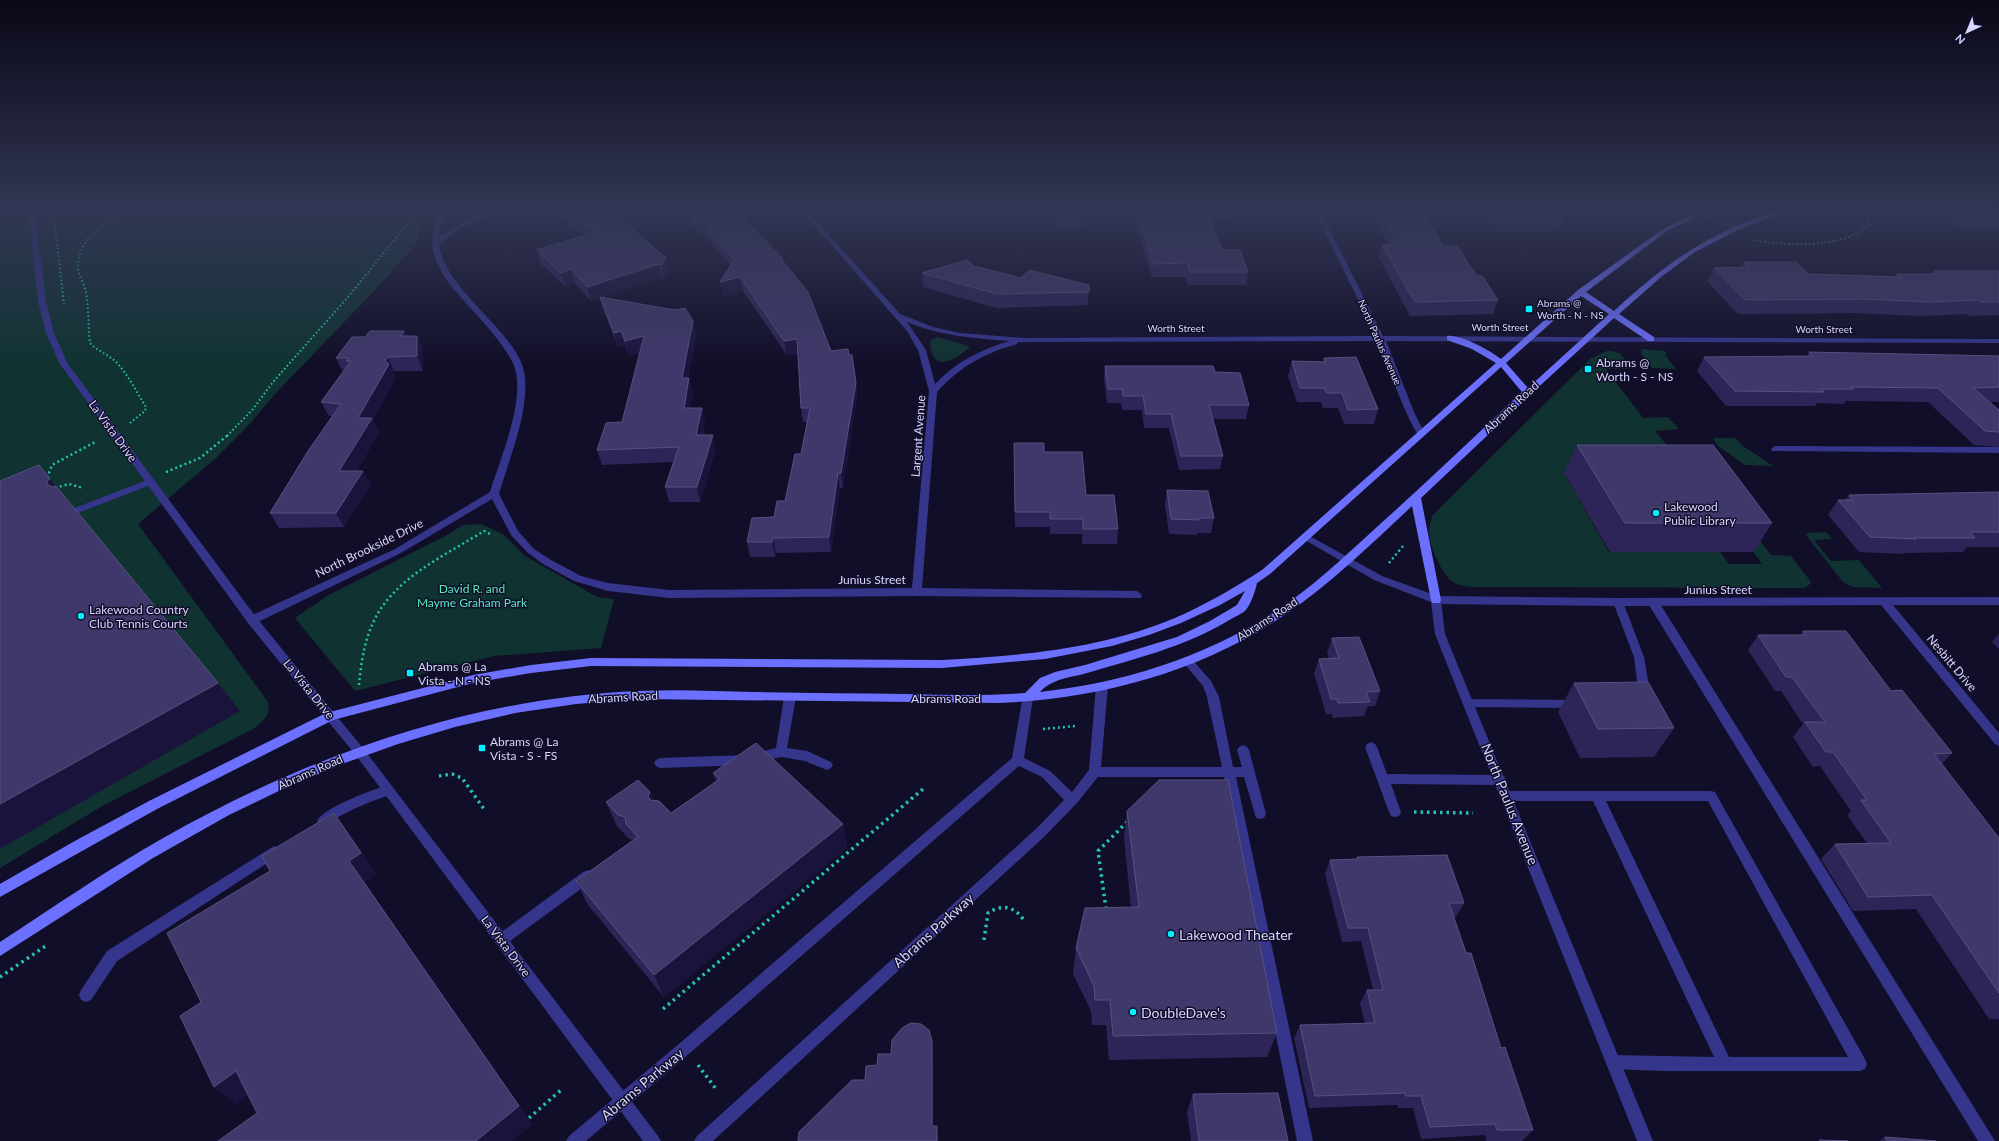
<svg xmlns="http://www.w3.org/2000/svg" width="1999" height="1141" viewBox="0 0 1999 1141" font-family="Lato,sans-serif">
	<rect width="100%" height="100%" fill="#110e29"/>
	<path fill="#103331" d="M0,208H432L424,218L416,244L374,291L274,395L248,426L216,458L138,524L268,702C271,715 263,722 253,729L104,805L0,868Z
		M446,208H480L449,219L443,218Z
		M937,337L969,346V348C953,361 932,374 930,341Z
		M1642,349L1665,351L1667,353L1665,355L1676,369L1652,368L1641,353Z
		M1607,351C1620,350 1624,357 1631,367L1629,369H1606L1643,418L1668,417L1679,429L1655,431L1670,449L1600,473H1564L1609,552H1720L1729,564H1762L1729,517L1750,528L1771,555L1791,556L1811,582L1809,585L1805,588L1492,587C1480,587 1463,588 1453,582C1442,575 1428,543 1429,530C1429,525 1431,520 1433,515L1590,359Z
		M1713,438H1735L1743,446L1773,466L1745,465L1718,446Z
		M481,524L503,534L525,556L597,597L614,599L601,648L494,656L355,691L295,618L327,596L445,536L463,525Z
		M1826,532L1832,539L1814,540L1831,561L1859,560L1882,588L1853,587L1843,582L1806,535L1808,533Z"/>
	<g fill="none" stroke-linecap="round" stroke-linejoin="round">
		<path stroke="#25c4b3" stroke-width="2" stroke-dasharray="1.5 2.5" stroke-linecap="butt" d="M53,208L64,304
			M1753,240C1786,246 1845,249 1870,224L1865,215L1853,208
			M130,423L145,411L146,407C137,393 128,374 116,362C108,354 97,351 90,343C88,326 89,310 86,293C85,284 78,276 78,267C77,237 110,220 132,208
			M227,436L253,409L273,382L348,297L420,208"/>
		<path stroke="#25c4b3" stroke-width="2.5" stroke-dasharray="2 3" stroke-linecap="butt" d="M166,472L200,458L228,435
			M47,478L52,465L97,441
			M55,488L69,484L83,488
			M1389,563L1403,546H1406
			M359,685C361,664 364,642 373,623C392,579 446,555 484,531L490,534
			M1043,729L1076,726"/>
		<path stroke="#25c4b3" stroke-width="3.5" stroke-dasharray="2.5 4" stroke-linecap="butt" d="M439,776L452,774L462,778L484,809
			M1414,812L1473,813
			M1106,909L1098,851L1128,821
			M984,940L988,913C1001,904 1014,906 1023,919
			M0,977L47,945
			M663,1009L923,789
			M698,1065L716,1089
			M529,1118L561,1090"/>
		<path fill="#35358c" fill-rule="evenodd" d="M1775,446L1999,447V453L1772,451L1771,449Z
			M150,479L155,482L153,484L78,513L75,514L70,511L72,509Z
			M1618,598L1623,602L1644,657L1650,692L1648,695L1641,697L1637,696L1635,693L1638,690L1634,657L1613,602Z
			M1653,598L1657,599L1995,1141H1978L1649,605L1648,602L1649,599Z
			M1187,657L1191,658L1211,681L1219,697L1233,767H1242L1237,750L1239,747L1243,745L1247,747L1249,750L1266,814L1264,818L1260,819L1256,818L1244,777H1236L1313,1141H1297L1224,777H1098L1076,804L1045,836L713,1141H694L697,1136L1037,828L1064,800L1042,777L1019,766L690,1053L586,1141H566L569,1136L680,1043L1012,758L1023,695L1027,694L1031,695L1033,698L1024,758L1050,771L1072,792L1089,770L1096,686L1098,683L1102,682L1106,683L1108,686L1101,767H1222L1207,697L1203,686L1182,661L1183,658Z
			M790,693L794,694L796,697L787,748L807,751L831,762L833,765L831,768L827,770L805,761L781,757L748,765L660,768L656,766L654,763L656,760L660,758L748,755L776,748L784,697L786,694Z
			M1469,699L1575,700L1579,701L1581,704L1579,707L1575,708L1469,707L1465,706L1463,703L1465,700Z
			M1371,742L1375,744L1377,747L1387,774L1500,775L1504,776L1506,780L1504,784L1500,785L1391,784L1401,812L1399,816L1395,817L1391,816L1389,812L1365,747L1367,744Z
			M388,785L392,786L394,790L392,794C373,801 353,808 335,819C330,823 326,827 319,825L317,821C324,807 372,790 388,785Z
			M1506,791H1711L1715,792L1865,1059L1867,1064L1865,1069L1860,1071H1662L1613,1069L1608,1067L1606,1062L1608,1057L1613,1055L1714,1057L1593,801H1506L1502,800L1500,796L1502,792ZM1606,801H1708L1848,1057H1729Z
			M274,846L278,848L280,852L278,856L117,961L91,1000L86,1002L81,1000L79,995L81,990L107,951Z
			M588,870L593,872L594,876L593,880L506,944L501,946L496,944L494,940L496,936L583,872Z"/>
		<path fill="#35358c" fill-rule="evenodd" d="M442,208H448L441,226L439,237C453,228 489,206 505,208L461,228L439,244C443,269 458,284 474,303C489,320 512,341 521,362C536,397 509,458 499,494L518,531L534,549L551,560L581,576L608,583L669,590L912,588L929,391L918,350L907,331L799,208H805L900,314L933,327L960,333L1024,338L1376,336L1313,208H1319L1383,336L1999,339V343L1386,341L1414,412L1425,434L1421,437C1412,434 1383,354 1378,341L1018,342L1017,344C983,354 962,365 937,392L922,588L1137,591L1142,595L1141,598L917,596L669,598L608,591L574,581L543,564L528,553L511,535L492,499L401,553L256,623H248L247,620L248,617L395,549L490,492C500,459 529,393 512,361C500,339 481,320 465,302C449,284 436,269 432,245L431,243L432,241L434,226ZM907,322C941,336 972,338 1009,341C980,350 956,362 935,384L926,350Z
			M1685,208H1693L1741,229L1736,230Z
			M1436,596L1618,598L1999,597V605H1893L1999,733V746L1995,744L1881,605L1618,606L1436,604L1431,600Z
			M330,712L334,713L363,748L365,751L363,754L359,756L355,754L326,719L324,716L326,713Z"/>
		<path fill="#35358c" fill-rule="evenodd" d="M28,208H34L46,301L54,333L68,364L256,617L334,713L336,716L334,719L330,720L326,719L248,623L60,364L46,333L38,301Z
			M1306,534L1382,576L1440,597L1441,600L1445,634L1653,1141H1637L1435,634L1431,602L1374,580L1303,539L1301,537L1303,535Z
			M359,746L363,748L658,1136L661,1141H643L355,754L353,751L355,748Z"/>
		<path fill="#6c70ff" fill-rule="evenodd" d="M1706,208H1714L1667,231L1586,292L1614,311C1661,268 1696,241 1756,218C1767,214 1781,207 1793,208L1736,231L1695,252L1661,277L1619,314L1654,337V341H1648L1614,318L1544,382L1421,498L1441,600L1440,603H1432L1431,600L1412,506C1371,544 1330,585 1283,616C1200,672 1098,699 999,703L638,699L576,704L515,713L455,727L398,744L342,764L285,788L229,815L153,858L0,956V942C54,907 108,869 165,837C310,755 471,698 639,691C677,689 715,691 753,692C804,693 854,693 905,694C945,695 985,696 1025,693L1040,678L1055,672L1085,665L1177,637L1210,621L1237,605L1245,591L1220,605L1181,623L1149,635L1112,646L1045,659L942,668L591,666L531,673L473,683L333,720L157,809L0,897V884L73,842L149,801L326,713L473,675L531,665L591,658L942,660C1020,656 1101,649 1175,618C1205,605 1234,588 1262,570L1496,363L1472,349L1447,340V336C1460,334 1491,351 1501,359L1578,290L1663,229ZM1581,296L1609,314L1528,388L1506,363ZM1501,367L1522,392C1474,437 1427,482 1378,526C1345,556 1313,587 1276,611C1206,657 1123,683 1040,692C1053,678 1070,678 1087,673C1134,659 1184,647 1226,622C1232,618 1240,615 1245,611C1251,604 1255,592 1257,583L1270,574Z"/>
	</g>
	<path fill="#2d2558" d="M558,208H608L666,258L669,271L664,279L662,278L602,297L693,321L696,335L688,378L693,392L690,408H702L705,422L703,435L716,449L700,502H669L665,487L673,462L602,465L597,450L622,422L640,353L629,356L625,345L618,347L604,311L600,298L591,301L575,283L565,286L541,264L537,250L586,235L568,225L567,222L561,219Z
		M681,208H734L784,263L831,351L849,355L856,383L857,397L843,488H840L831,552L776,553L775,557H750L747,542L774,517L785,501L801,454L807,422H803L801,408L798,354L787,355L743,291L723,296L731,266L704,234L700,235Z
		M1055,208H1082L1083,216L1082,229H1057Z
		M1135,208H1233L1231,220H1210L1222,250L1248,272L1246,285H1188L1186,277H1152L1134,219Z
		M1369,208H1420L1443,246L1477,276L1498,300L1493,314L1410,316L1379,258L1382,245H1388Z
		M1480,208H1559L1565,216L1560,229H1550L1549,232H1500Z
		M1935,208H1999V230L1962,229Z
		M1744,262L1809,274L1895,277L1897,274H1932L1934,271H1999V315L1970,316L1968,314L1921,316L1855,313L1745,314L1737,313L1707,281L1714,268H1741Z
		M974,266L1021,278L1089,285L1088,305L997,308L923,287L922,273Z
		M404,331L407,336H417L423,350V371H394L393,373L396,378L373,419L379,433L356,471L371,485L344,527L279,528L270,513L332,416H329L321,402L343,372L336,358L365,337Z
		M1809,352L1999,356V402H1989L1999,410V447L1974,445L1928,402L1846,401L1844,404L1817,403L1815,406H1726L1697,371L1704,357L1807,356Z
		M1324,358L1378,409L1374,424H1344L1338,408H1323L1321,402H1297L1288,376L1292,361L1323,362Z
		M1105,366L1215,372L1249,405L1246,419H1213L1223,456L1220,469L1179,470L1169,428H1144L1142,410H1122L1121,403H1107L1104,379Z
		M1014,443L1044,452L1118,529L1117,544H1082V534H1050V527H1015Z
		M1577,445L1772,523L1754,552H1610L1564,473Z
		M1167,490L1214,518L1211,533H1197V535L1169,534L1165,505Z
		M1999,492V547H1967L1963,552L1905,553L1904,554L1859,552L1828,515L1838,500H1845L1849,495Z
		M1803,631L1891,691L1952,753L1942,764L1999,838V1019H1989L1916,909L1853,911L1821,859L1835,844L1867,843L1847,815L1851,811L1820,766L1813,767L1793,737L1803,724L1781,691H1775L1748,650L1758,635H1800Z
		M1999,634V649L1992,642Z
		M1332,638L1380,691L1375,706H1368L1364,716L1333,718L1332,714H1326L1314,674L1319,659L1329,658L1327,653Z
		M1574,683L1674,728L1654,757L1580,758L1558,712Z
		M713,773L843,824L847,848L664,997L588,905L576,881L633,840L629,839L617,826L606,802L650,792L653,801L671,813L716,781Z
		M1127,811L1277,1033L1267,1057L1109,1060L1106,1025H1092L1091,1011L1073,974L1076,948L1131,907L1124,838Z
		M1357,857L1464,903L1456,917H1454L1501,1048L1533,1130L1522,1141H1486L1485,1135L1421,1139L1413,1108H1398L1397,1105L1309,1108L1294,1038L1300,1025L1365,1023L1360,1003L1367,990H1373L1361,941L1342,942L1325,874L1330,860L1356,859Z
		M1193,1094L1288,1141H1191L1187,1112Z
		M1885,1137L1936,1141H1880Z"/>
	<path fill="#1a143d" d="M702,221L704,234L700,235L697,222Z
		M666,258L669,271L664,279L661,265Z
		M659,264L662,278L591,301L587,287Z
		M571,269L575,283L565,286L561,273Z
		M740,277L743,291L723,296L720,282Z
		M693,321L696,335L685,392L682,378Z
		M404,331L410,345L401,336Z
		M621,331L625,345L618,347L614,333Z
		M417,336L423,350V371L417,356Z
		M644,336L648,351L629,356L625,341Z
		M797,339L799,353L787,355L784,341Z
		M388,357L394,371L393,373L396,378L373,419L379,433L347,485L339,471L358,418L385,361Z
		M689,378L693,392L688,423L684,408Z
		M856,383L857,397L843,488L841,473Z
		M702,408L705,422L699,449L696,435Z
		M713,435L716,449L700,502L697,487Z
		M363,471L371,485L344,527L336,513Z
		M838,473L840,488L831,552L829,537Z
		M50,479L72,507L47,484V481Z
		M773,538L776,553L775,557L772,542Z
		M218,683L240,711L0,849V804Z
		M650,792L659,816L648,796Z
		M334,813L350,834L377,874L365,882L533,1124L512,1141H476L349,861Z
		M843,824L847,848L664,997L654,975Z
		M932,1041L934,1060V1141L932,1126Z
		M236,1071L257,1089L236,1105L214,1087Z
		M937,1126L939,1141H937Z"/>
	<path fill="#3f386a" stroke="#575181" d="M561,208H608L666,258L661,265L659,264L587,287L571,269L561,273L537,250L598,231L564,212L566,211Z
		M687,208H734L783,259H781L808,292L831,351L848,349L849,355H852L856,383L841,473H838L829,537L773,538L772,542H747L752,518L774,517L777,501H785L795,454H801L810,408H801L797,339L784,341L740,277L720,282L734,260L702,221L697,222Z
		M1057,208H1082L1083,216H1057Z
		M1136,208H1205L1222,250H1240L1248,272H1190L1187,263L1153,264Z
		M1379,208H1420L1443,246H1457L1477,276H1482L1498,300L1415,302L1382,245L1398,244Z
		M1495,208H1559L1565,216H1551L1554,219H1504Z
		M967,260L974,266L1021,278L1029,270L1089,285V292L997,294L922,273Z
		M1744,262H1796L1809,274L1901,277L1897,274H1937L1934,271H1999V302H1980L1978,300L1930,302L1864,299L1752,300L1744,299L1714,268L1749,267Z
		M600,297L675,310L685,308L693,321L682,378H689L684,408H702L696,435H713L697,487H665L679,447L597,450L606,423L622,422L644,336L625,341L621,331L614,333Z
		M370,331H404L401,336H417V356L388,357L385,361L389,364L358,418H372L339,471H363L336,513H270L308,451L341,404L321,402L351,361H346L348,358H336L352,337H365Z
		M1809,352L1999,356V387L1973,388L1999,410V432L1985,431L1938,388L1851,387L1854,389H1821L1824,392L1735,391L1704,357L1813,356Z
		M1356,357L1378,409L1348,410L1342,393H1327L1324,388H1300L1292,361L1325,362L1324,358Z
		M1105,366H1213L1215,372L1240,373L1249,405H1209L1223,456H1181L1171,414H1146L1143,396H1123L1122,389H1108Z
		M1014,443H1044V452H1082L1086,495H1114L1118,529H1083V519H1050V512H1015Z
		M1577,445H1713L1772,523H1625Z
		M39,465L50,479L47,481V484L52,487L56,486L218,683L0,804V481Z
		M1167,490L1208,491L1214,518H1199V520L1171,519Z
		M1999,492V532H1970L1975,538H1914L1916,539L1870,537L1838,500H1853L1849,495Z
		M1803,631H1846L1891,691L1902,690L1952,753L1934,754L1999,838V993L1932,895L1868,897L1835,844L1891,843L1861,800H1867L1833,752H1826L1805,722H1825L1792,677H1786L1758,635H1806Z
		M1359,637L1380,691L1366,692L1370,702L1338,703L1337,699H1331L1319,659L1339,658L1332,638Z
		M1648,682L1674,728L1598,729L1574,683Z
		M756,743L843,824L654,975L576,881L638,837L626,824L625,817L618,815L606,802L638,780L650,792L648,796L650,800L659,801L671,813L720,779L713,773Z
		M1159,780H1228L1277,1033L1113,1036L1110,1000H1095L1094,986L1076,948L1085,908L1139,907L1127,811Z
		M334,813L361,853L349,861L519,1106L476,1141H218L257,1113L236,1071L214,1087L180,1016L201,1002L167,933L270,871L262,856Z
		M1447,855L1464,903H1449L1466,953H1471L1501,1048L1505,1047L1533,1130H1497L1495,1124L1430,1127L1421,1096H1406L1405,1093L1315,1096L1300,1025L1375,1023L1367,990H1383L1368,928H1348L1330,860L1358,859L1357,857Z
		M911,1023L921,1024L929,1030L932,1041V1126H937V1141H798L799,1132L852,1080H865L866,1066L877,1065L878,1054H891L892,1040L902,1028Z
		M1278,1093L1288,1141H1199L1193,1094Z
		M1885,1137L1936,1141H1887Z
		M1819,1140L1848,1141H1820Z"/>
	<linearGradient id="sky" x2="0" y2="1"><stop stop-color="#090817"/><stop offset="0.57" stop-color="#323654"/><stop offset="1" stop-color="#323654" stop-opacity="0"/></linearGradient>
	<rect width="1999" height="367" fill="url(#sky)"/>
	<g fill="#01f1ff" stroke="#110e29" stroke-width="1.5">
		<rect x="1525" y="305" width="8" height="8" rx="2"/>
		<rect x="1584" y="365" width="8" height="8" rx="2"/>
		<circle cx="1656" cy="513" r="4"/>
		<circle cx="81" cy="616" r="4"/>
		<rect x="406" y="669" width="8" height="8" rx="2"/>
		<rect x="478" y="744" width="8" height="8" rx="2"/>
		<circle cx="1171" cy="934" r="4"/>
		<circle cx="1133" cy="1012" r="4"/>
	</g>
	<g text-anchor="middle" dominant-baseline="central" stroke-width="3" stroke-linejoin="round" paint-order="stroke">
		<g font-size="10" fill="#d8d5ff" stroke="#110e29" text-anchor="start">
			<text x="1537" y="303">Abrams @<tspan x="1537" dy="12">Worth - N - NS</tspan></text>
		</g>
		<g font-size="10" fill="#d8d5ff" stroke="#110e29">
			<text x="1500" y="327">Worth Street</text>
			<text x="1176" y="328">Worth Street</text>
			<text x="1824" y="329">Worth Street</text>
			<text transform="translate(1380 342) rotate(66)">North Paulus Avenue</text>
		</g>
		<g font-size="12" fill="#d8d5ff" stroke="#110e29" text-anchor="start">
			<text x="1596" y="362">Abrams @<tspan x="1596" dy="14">Worth - S - NS</tspan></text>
			<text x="1664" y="506">Lakewood<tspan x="1664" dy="14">Public Library</tspan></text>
			<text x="89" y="609">Lakewood Country<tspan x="89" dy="14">Club Tennis Courts</tspan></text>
			<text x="418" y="666">Abrams @ La<tspan x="418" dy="14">Vista - N - NS</tspan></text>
			<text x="490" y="741">Abrams @ La<tspan x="490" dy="14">Vista - S - FS</tspan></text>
		</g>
		<g font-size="12" fill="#d8d5ff" stroke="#110e29">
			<text transform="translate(1511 407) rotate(-43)">Abrams Road</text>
			<text transform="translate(113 431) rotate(54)">La Vista Drive</text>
			<text transform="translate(918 436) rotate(-86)">Largent Avenue</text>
			<text transform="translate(369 548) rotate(-26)">North Brookside Drive</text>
			<text x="872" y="579">Junius Street</text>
			<text x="1718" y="589">Junius Street</text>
			<text transform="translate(1267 619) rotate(-33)">Abrams Road</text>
			<text transform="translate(1952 663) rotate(50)">Nesbitt Drive</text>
			<text transform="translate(309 689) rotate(51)">La Vista Drive</text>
			<text transform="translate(623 697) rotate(-3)">Abrams Road</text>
			<text x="946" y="698">Abrams Road</text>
			<text transform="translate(310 772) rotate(-24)">Abrams Road</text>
			<text transform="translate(506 946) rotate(53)">La Vista Drive</text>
		</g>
		<g font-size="12" fill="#57eabe" stroke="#110e29">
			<text x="472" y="588">David R. and<tspan x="472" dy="14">Mayme Graham Park</tspan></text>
		</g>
		<g font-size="14" fill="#d8d5ff" stroke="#110e29">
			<text transform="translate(1510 804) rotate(68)">North Paulus Avenue</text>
			<text transform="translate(933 930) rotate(-42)">Abrams Parkway</text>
			<text transform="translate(642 1084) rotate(-40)">Abrams Parkway</text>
		</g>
		<g font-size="14" fill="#d8d5ff" stroke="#110e29" text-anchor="start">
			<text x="1179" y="934">Lakewood Theater</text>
			<text x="1141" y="1012">DoubleDave's</text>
		</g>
	</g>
	<g transform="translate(1967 32) rotate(224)" stroke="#110e29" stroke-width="3" paint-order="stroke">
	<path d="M0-3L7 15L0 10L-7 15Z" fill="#d8d5ff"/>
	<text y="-6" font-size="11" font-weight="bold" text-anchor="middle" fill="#d8d5ff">N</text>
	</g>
</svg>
